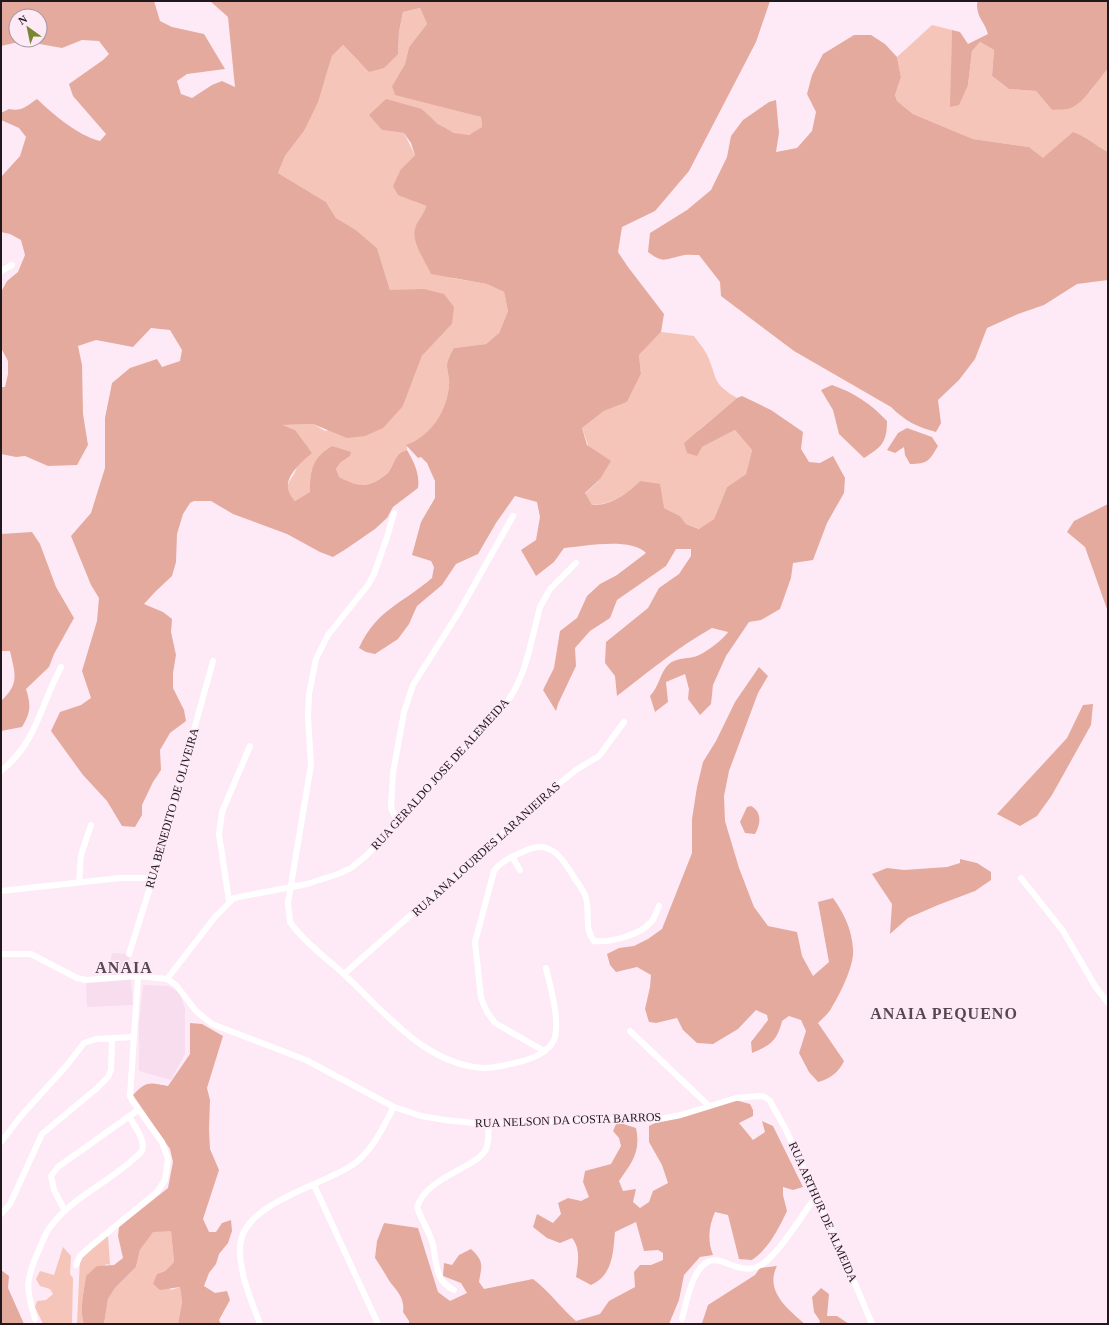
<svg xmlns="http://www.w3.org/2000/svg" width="1109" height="1325" viewBox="0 0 1109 1325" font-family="Georgia,serif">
	<rect width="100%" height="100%" fill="#feeaf7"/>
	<path fill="#f7ddee" d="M112,953L129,954L133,1005L87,1007L86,980L107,979Z
		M143,985L168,986L179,992L185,1008V1054L171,1080L139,1071V1025Z"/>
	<path fill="#f5c5b9" d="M420,8L427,24L409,47L405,64L392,86L421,101L481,117L482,127C478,130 473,134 468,135C449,136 434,121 422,109L382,130L404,133L415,155L401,169L415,202L426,206L424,214L415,229L452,278L487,284L504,292L508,311L499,333L486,344L454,348C451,353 447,360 447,366C447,372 450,378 449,385C447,411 431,436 407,445V450C394,453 395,464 388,473C386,475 382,477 380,479C364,489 354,485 338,477L336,469L340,463L350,456L332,446C313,458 309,470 311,492L295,501C278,483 295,481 297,465C298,454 295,441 295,430L280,425L313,424L325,431L403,406L422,356L452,324L400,290H390L377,248L356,230L336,218L326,202L278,173L285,156L304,131L325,79L332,56L343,45L359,62L398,54L399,32L403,12Z
		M932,25L952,30L951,107L968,85L972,51L980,42L994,50L992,76L1009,89L1036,91L1052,110L1090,92L1097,81L1108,69V152C1096,146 1086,136 1073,132L1044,159L1029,147L973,139L913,114L897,101L895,95L901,77L897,57Z
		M661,332L694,336C698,342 705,349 708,357C718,380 712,383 737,398L699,430L702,447L735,430L752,450L746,474L727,487L714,519L700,529L686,524L680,516L664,508L640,481C627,494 611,505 592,505L585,494L600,479L582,428L604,411L627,402L641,374L639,355Z
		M153,1231H171L174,1262L165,1271L157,1274L171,1290L180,1287L182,1302L178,1324H104L108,1299L115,1288L136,1267L140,1250Z
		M108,1235L110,1265L107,1264L86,1276C84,1291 79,1310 84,1324H77L80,1258Z
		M63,1247L71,1256L70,1274L73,1278L72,1324H43L35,1307L37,1301L46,1300L53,1294L50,1289L40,1286L36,1279L40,1271L54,1275Z"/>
	<path fill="#e4aa9d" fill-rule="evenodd" d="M1,1H154L160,21L172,27L204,34L225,69L187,74L177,81L181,94L192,98L212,85L222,81L235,87L228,17L210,1H770L756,42L689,171L655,211L622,227L618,252L628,267L664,314L661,332L639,355L641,374L627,402L604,411L582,428L587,445L611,461L600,479L585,493L592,505C610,506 627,494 640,481L660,484L664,508L680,516L686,524L699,529L714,519L727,487L746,474L752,450L735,430L702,447L697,456L687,453L684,443L737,398L742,396L771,410L803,432L801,449L809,462L820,463L833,456L845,478L844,493L827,523L813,560L793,563L791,578L780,609L761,620L749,622L726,656L713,685L711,704L700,715L688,699L689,689L685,674L666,682L668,702L655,712L650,696C659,687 660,672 669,664C676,658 685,659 693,657C702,656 724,639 728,632L712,628C678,647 648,672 617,696L615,676L605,663L606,642L648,608L659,588L679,574L691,556V549H676L666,566L617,600L610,618L590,631L575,648L576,666L558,704L556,711L543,690L554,668L560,631L577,618L587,596L600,584L617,575L646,553C631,537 585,546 564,548L554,562L536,576L521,550L536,540L540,517L537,502L515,496L496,523L478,554L456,564L442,585L417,606L409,624L398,639L375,654L366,652L359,648C377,609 402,604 432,578L434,567L431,561L412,555L421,522L435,498V481L427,463L421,457L418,458L406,445C431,436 447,411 449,385C450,378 447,372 447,366C447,360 451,353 454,348L486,344L499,333L508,311L504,292L487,284L431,274C426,262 411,242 415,229C417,220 424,216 426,206L398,195L393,186L401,169L415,155L411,143L404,133L382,130L369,115L386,99L422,109L438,124L454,133L469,135L482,127L481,117L395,95L392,86L405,64L409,47L427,24L420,8L403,12L399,32L398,54L384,68L369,72L343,45L332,56L318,102L304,131L285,156L278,173L326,202L336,218L356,230L377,248L390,290L424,289L444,294L454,307L452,324L422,356L403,406L383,428L365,436L347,438L313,424L282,425L295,430L312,453C297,466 277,483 295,501L310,492C310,470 312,458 332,446L351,452L350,456L340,463L336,469L339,477C355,485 364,489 380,479C382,477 386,475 388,473C395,464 394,453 407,450C414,462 420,474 418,488L393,507L387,518L375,529L346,549L333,557L320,552L287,534L233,514L211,501H194L190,503L183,514L177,534L176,562L172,576L155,592L144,604L163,612L172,619L171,632L176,655L173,673V688L184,710L186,721L170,733L160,750L161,770L153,782L142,805V815L135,827L122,826L107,801L83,775L51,731L60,712L81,705L91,698L82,671L97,621L99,598L91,585L71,536L91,513L105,468V418L112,383L130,368L157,359L162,367L180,361L182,350L170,330L151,328L133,347L96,340L78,346L82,365L83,414L88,445L77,465L48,466L25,456L16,457L1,454V387H5L8,374V361L1,348V292L7,281L18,272L25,255L21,240L10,234L1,232V177L20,156L26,137L19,128L1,120V113L9,109C21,112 27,106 37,99C54,115 77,135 100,141L106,134L73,96L69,84L103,60L109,54L99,41L82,40L62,48L23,41L1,46ZM16,16H40V40H16Z
		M979,1H1108V69C1097,80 1085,102 1071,108C1066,110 1058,109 1052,110L1036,91L1009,89L992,76L994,50L980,42L972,51L968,85L959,105L950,107L952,30L960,32L968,44L988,34C984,20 977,19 977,3Z
		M854,35H871L885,44L897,57L901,77L895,95L897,101L913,114L973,139L1029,147L1043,158L1073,132C1086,136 1096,146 1108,152V280L1077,284L1044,305L1018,314L987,328L975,359L959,380L938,400L941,423L936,432C917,427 905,421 891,407L794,351L721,296L720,282L699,255C693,255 686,254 680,256C663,260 663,263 648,252L650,233L687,210L711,190L727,157L731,136L743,120L769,102L776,100L779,133L776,152L797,148L812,131L816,112L807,94L812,75L823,54Z
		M832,385C855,393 871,404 887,421C887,442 882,447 864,458L839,434L833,410L821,390Z
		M907,428L932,437L938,446C929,461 928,464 910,464L905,455L904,447L895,453L887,450L898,433Z
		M1108,504V612L1085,547L1067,532L1074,521Z
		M32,532L40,544L56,587L74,618L54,654L49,667L26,689C31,705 31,712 22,727L1,731V701C20,683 15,674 10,651H1V534Z
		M759,667L768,676L758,693L729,771L724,796L725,821L739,868L754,907L768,926L797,932L802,956L813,976L829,962L818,902L833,898C844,913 852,930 853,949C855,964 840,994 832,1007C829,1013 823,1018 818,1023L844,1061C839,1072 830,1079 818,1082L809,1072L799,1053L806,1031L801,1020L789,1016L782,1021C777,1041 771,1045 752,1053L751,1042L768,1020L767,1015L756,1010L738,1029L713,1044L697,1043L683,1030L677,1018L656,1023L649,1022L645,1009L650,987L651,975L637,967L616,972L610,965L607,954L619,948L634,946L648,939L662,929L692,853V819L697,787L703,762L716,741L735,702Z
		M1093,704L1091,725L1052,795L1037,816L1020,826L997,814L1067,738L1083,705Z
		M751,806C762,812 761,824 755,834L745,833L740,822L747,807Z
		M960,859L977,863L991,872V880L975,891L938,905L908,918L890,934L892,904L872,874L887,868L904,870L947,867L960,863Z
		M190,1023L202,1024L223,1036L207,1088L210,1100L209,1130L210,1149L219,1170L203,1219L209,1232H216L222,1223L231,1220L232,1231L228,1243L219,1254L216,1264L209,1273L204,1286L215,1293L227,1291L230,1300L219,1320L221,1324H178L182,1302L180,1287L160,1290L153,1284L157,1274L165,1271L174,1262L171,1231L153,1232L140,1250L136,1267L115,1288L108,1299L104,1324H84C79,1310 84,1291 86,1276L97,1266L114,1265L123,1258L118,1236L119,1227L168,1188L173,1162L170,1149L133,1095C147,1080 150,1083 168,1086L190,1054Z
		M735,1100L750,1104L753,1110V1116L739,1123L753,1140L765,1132L762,1121L773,1126L803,1187L793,1190L783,1187V1195L787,1211C778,1230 769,1248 752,1260L739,1259L728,1215L715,1212C709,1226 707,1240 713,1255L700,1257L684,1275L679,1300L669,1324H409V1321L403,1312C405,1299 398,1292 390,1282C385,1274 380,1265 375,1258L377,1241L384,1223L418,1228L438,1292L450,1301L467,1293L461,1283L443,1276L444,1263L452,1265L459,1255L471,1249C484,1261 482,1265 479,1282L484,1289L533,1279C549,1291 560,1307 576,1321L600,1314L609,1301L635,1287L634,1272L640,1265H651L663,1260V1253L658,1250L644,1251L636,1222L615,1232C613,1253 613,1275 591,1285L576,1277C578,1264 581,1249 572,1238L560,1243L547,1238L533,1227L537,1214L553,1223L561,1214L558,1203L568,1198L581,1201L589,1197L583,1182L585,1171L611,1164L621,1146L619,1138L613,1131L617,1122L636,1128C641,1152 632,1162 619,1181L623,1191L636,1189L633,1202L640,1208L649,1202L653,1191L668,1183L662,1165L649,1142V1126L661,1120Z
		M777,1266C764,1291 789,1310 805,1324L702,1323L708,1305L755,1275L760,1268Z
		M1,1270L9,1276L8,1288L24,1324H1Z
		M821,1288L829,1294L827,1316H837L849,1324H819L820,1321L814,1312L812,1297Z"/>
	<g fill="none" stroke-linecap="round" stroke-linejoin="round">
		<path stroke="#fff" stroke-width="6" d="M1,271L12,265
			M394,513L387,537L374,574L368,585L328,635L316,659L309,694L308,717L311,765L288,903L290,922C305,943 329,960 348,978C387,1015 427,1065 484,1068C497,1068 510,1064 523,1061C533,1058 547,1052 553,1042C562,1026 550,985 546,968
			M1,771C37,742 40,706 61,667
			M398,823L391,808L393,773L404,712L413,685L459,612L513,516
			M513,858L520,870
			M1021,878L1063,931L1095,986L1108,1003
			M79,882L81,855L91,825
			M1,891L120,878H153
			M229,901L219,834L222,812L250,746
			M1,954H31L77,978L86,980L138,976L167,979L176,985L196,1011L212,1024L306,1060L394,1107L421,1116L445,1120L474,1123L518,1124L580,1120H655L681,1115L736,1098L759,1096L765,1097L770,1101L786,1130L840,1248L872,1324
			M129,954L153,878L213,661
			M344,974L561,782L576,770L599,756L624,722
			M167,979L215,917L234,898L307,884L338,874L351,868L367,855L387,835L507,702C527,674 531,640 540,607L550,589L576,563
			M630,1031L709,1106
			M544,1051L495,1023L487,1012L481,998L475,942L494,871C501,861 515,855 527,850C551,839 564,860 575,879C579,885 584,891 586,898C590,913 584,929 594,941C609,943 640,935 650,923C655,919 656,912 659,906
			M1,1142L21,1116L67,1065L84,1043L96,1039L134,1037
			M314,1185L378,1324
			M65,1211L54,1190L51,1176L58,1167L138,1110
			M1,1214L10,1204L42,1134L96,1089L108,1077L111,1070L112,1039
			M76,1265L80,1256L90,1247L157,1192L165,1180L168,1159L162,1142L133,1102L130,1096L138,976
			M454,1290C434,1280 437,1263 433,1245C430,1232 421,1220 417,1207C429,1173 482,1168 487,1146C489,1139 488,1131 489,1124
			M35,1319C26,1289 25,1281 38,1252C42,1243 45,1234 50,1227C74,1195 115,1180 142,1151C146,1140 134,1126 129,1116
			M682,1319C686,1304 693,1261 714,1260C721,1260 730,1265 737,1267C746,1269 752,1270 761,1265C777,1256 804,1213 816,1196
			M260,1324C251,1300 239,1273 240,1247C241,1204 320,1186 351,1166C372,1152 382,1129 394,1107"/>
	</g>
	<g text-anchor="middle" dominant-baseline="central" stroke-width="3.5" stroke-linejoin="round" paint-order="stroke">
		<g font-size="12" fill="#1f181d" stroke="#feeaf7">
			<text transform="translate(440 774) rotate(-48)">RUA GERALDO JOSE DE ALEMEIDA</text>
			<text transform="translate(172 808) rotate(-74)">RUA BENEDITO DE OLIVEIRA</text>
			<text transform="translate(486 849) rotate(-42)">RUA ANA LOURDES LARANJEIRAS</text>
			<text transform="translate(568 1120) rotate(-2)">RUA NELSON DA COSTA BARROS</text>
			<text transform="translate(823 1212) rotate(66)">RUA ARTHUR DE ALMEIDA</text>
		</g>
		<g font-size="16" font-weight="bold" letter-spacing="1" fill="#574752" stroke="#feeaf7">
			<text x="124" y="967">ANAIA</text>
			<text x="944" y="1013">ANAIA PEQUENO</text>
		</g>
	</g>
	<rect width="1109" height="1325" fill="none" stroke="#1f181d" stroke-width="4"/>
	<g transform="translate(28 28) rotate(327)"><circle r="19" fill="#feeaf7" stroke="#a596a0"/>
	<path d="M0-3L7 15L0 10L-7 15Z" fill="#7a8532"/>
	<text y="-6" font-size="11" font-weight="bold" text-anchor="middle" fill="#1f181d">N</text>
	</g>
</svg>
